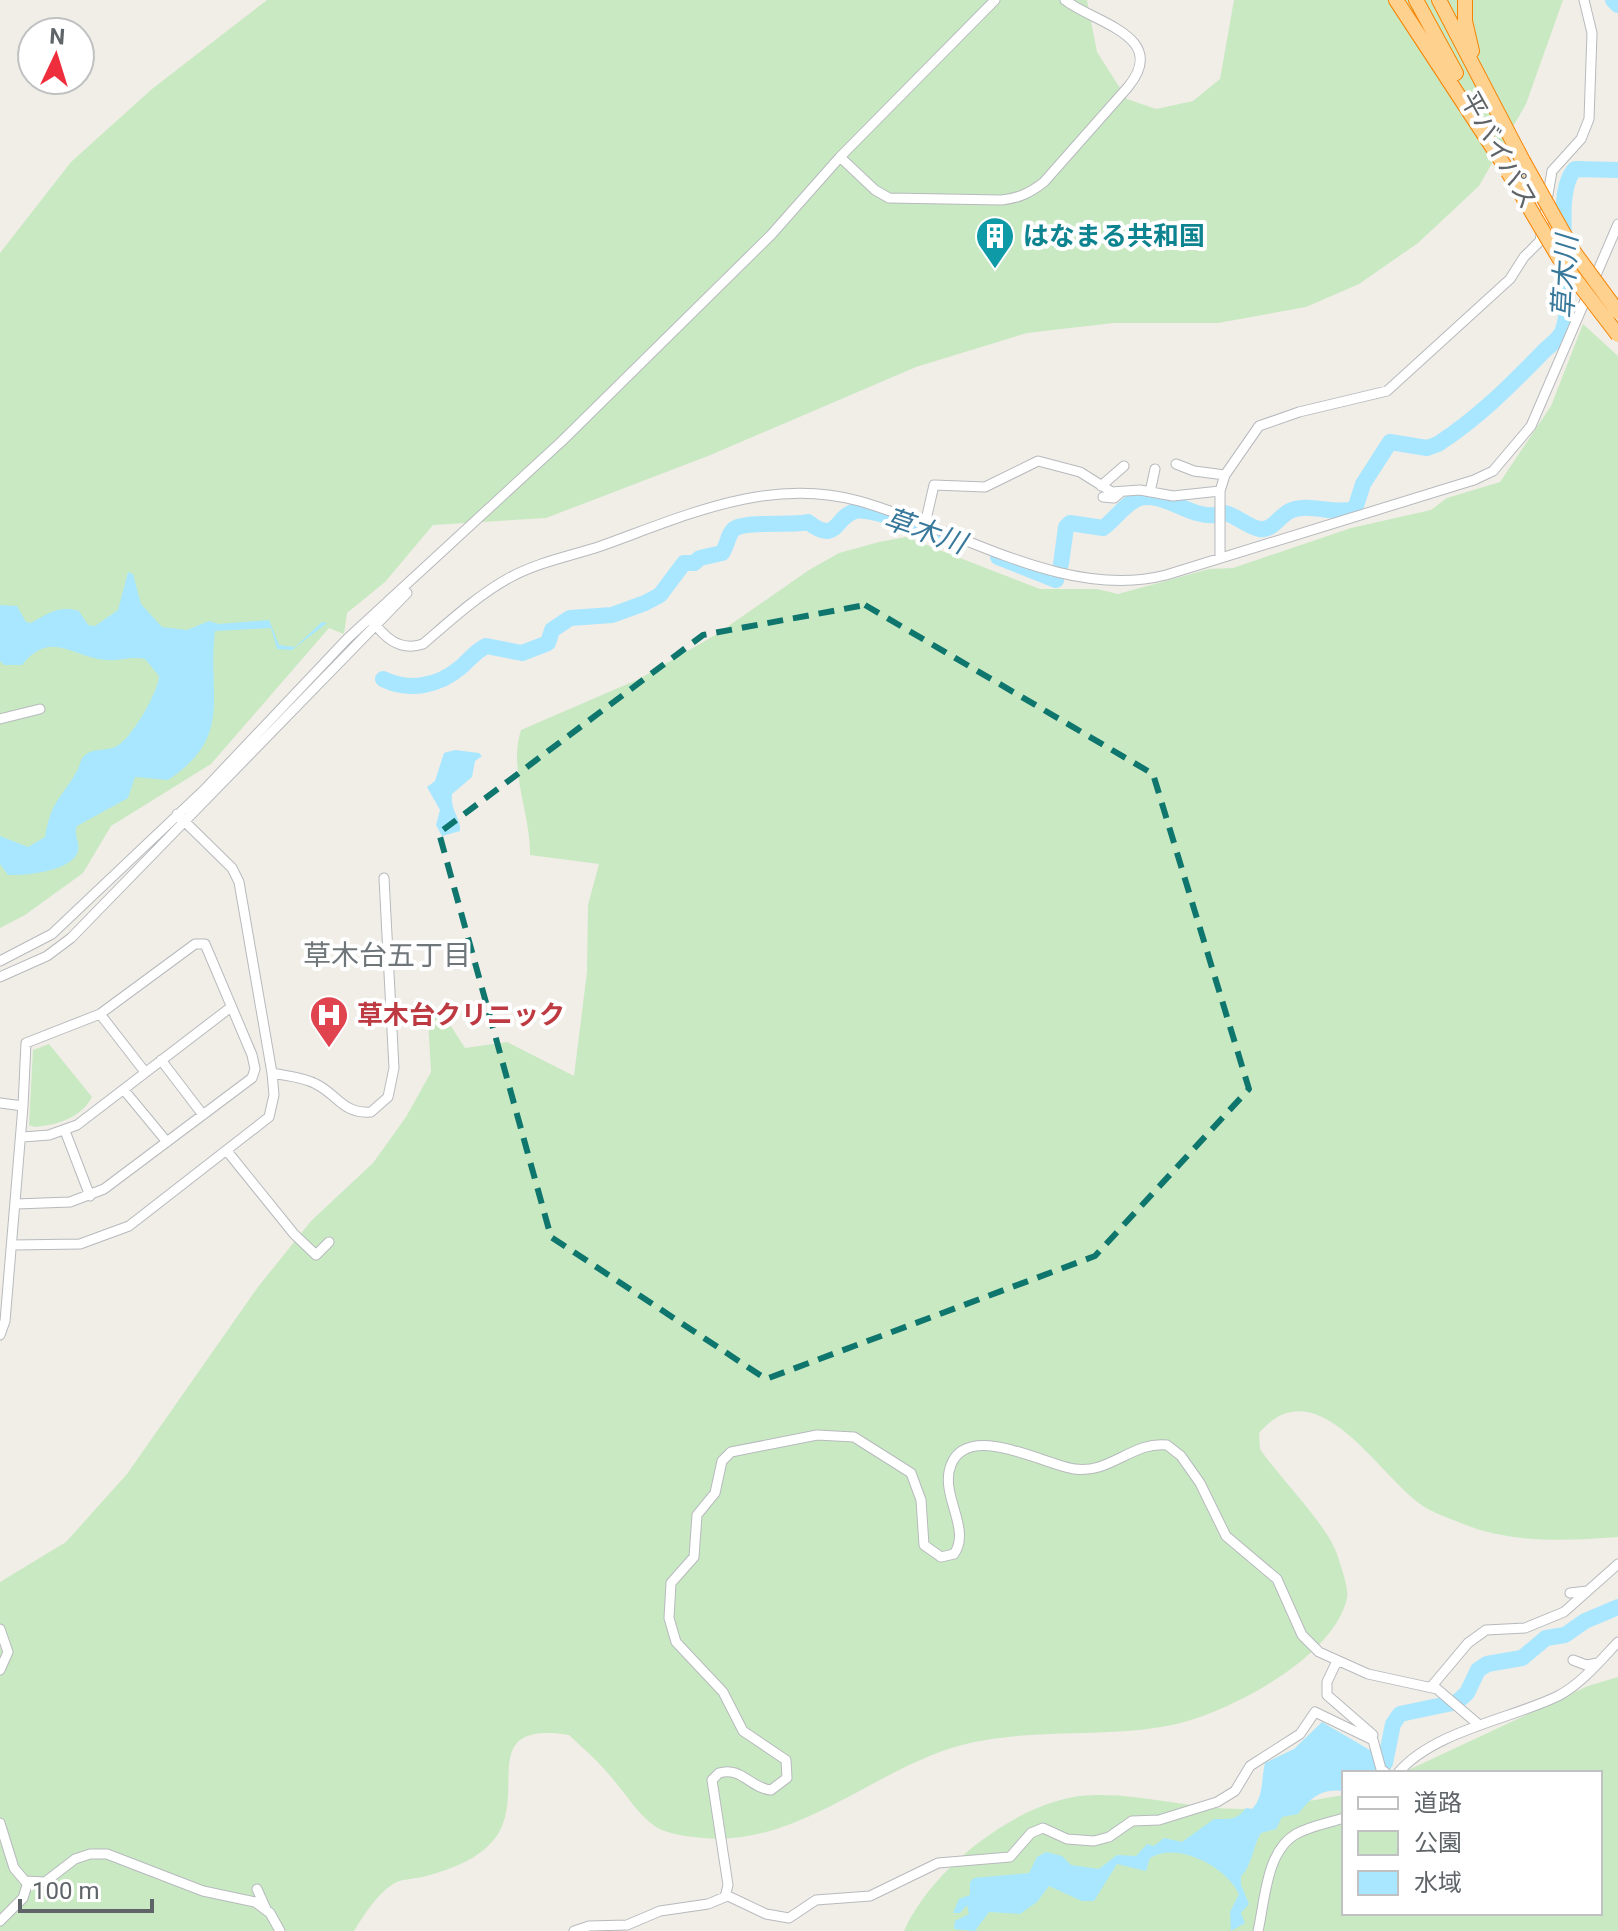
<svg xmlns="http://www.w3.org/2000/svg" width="1618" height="1931" viewBox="0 0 1618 1931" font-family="Roboto,'Noto Sans JP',sans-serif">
	<rect width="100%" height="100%" fill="#f1ede7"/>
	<path fill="#c9e9c3" d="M267,0H1087L1097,52L1127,99L1156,109L1193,101L1220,79L1234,0H1563L1526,104L1479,186L1418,243L1359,284L1306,307L1218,323H1113L1027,333L916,367L708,456L546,518L433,525L385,582L347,613L344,634L329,628L211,764L111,826L83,873L25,915L0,928V253L71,162L152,89Z
		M1583,324L1618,356V1537C1564,1541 1507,1544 1456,1521C1445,1517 1432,1512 1423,1506C1378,1476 1317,1365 1259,1433L1260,1449C1280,1479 1329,1526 1338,1557C1341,1567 1349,1588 1347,1598C1335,1657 1227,1714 1172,1725C1103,1739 1031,1727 962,1745C875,1768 798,1847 703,1838C690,1837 667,1834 656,1827C637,1814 627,1795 612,1778C599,1762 584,1749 569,1735C475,1720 528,1793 496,1837C479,1860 449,1870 422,1877C413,1879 401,1879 393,1884C376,1895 364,1915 354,1931H0V1582L66,1542L127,1474L258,1287L311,1221L373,1163L406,1117L431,1072L428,1019L435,1010L447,1020L465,1048L507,1042L574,1076L587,972L588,905L599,864L530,855C531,815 508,769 521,730L639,679L717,634L809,570L839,553L879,542L906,537L1040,589H1097L1118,594L1209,569L1233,568L1351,528L1431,510L1447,498L1500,482L1551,406Z
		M49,1044L92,1097C81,1118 57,1125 34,1127L29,1125L33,1050Z
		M1618,1677V1931H904C932,1867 1024,1795 1095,1795C1144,1794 1192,1809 1241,1809C1275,1809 1311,1800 1344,1795V1913H1600V1773H1402L1588,1686Z"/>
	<path fill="#a8e7ff" d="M128,572L133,574L141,604L162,627L187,630L209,621L219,624L269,620L279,645L295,647L322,622L327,623L292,650L277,649L271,628L215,631C207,697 234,736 168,780L135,777L128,798L77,826C73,835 80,841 78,851C73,871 25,876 8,875L0,864V836L28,847L45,837C52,799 59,802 77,771C80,766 80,759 85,755C94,748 105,751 115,747C130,742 159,691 159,676L145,659C132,656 121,661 108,660C72,658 51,628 22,665H4L0,661V605L17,606L26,622L31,623C48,614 58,605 79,611L88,625L95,626L118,610Z
		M455,750L479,753L482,756L475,761L472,777L452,794C450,811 461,818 460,831L442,836L436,825L440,810L427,787L435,781L444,753Z
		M1322,1722L1375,1753L1380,1773H1344V1800L1341,1791C1322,1788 1309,1799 1298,1814L1282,1817L1276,1829L1261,1833C1253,1846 1251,1868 1241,1876V1885L1249,1904L1241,1913L1245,1923L1231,1931L1230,1912L1239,1894C1226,1867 1178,1841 1150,1858L1146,1871L1117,1864L1094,1901H1082L1049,1886L1037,1902L1020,1914L989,1912L975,1931L954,1929L955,1921L969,1914L967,1905L960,1913H953L959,1899L970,1895V1882L974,1878L1029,1873L1037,1857L1046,1852L1062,1856L1071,1865L1099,1869L1117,1855L1136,1856L1147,1844L1154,1846L1164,1838L1182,1842L1214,1819C1229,1819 1236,1821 1246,1808L1252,1809C1264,1797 1261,1779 1265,1763L1294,1749Z"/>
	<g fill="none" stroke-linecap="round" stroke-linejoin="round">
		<path stroke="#a8e7ff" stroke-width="16" d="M1613,0L1618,5
			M1225,513C1237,516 1248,527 1260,529C1273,531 1279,515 1292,510C1311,503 1333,515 1355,509L1363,484L1390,442L1427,448L1438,444C1478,418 1510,386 1543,352C1550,345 1560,339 1563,330C1577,290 1549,197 1575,169L1618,170
			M998,557L1056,580
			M1061,564L1066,527L1070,523L1103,528C1114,520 1125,504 1137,499C1162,489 1189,519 1217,515
			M383,679C409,692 439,686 461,667C470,659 476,651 486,646L522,653L548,643L552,630L570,618L612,615L645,603L660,595L684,563H694L700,558L722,553C727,546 728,535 733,530C742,520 795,526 808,522C838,546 835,515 856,511C872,507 935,533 953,540
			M1370,1773L1385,1763L1393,1724L1400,1714L1457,1702L1467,1693L1478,1670L1487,1664L1522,1658L1546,1638L1565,1635L1585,1621L1618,1607"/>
		<defs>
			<path id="minor" d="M840,157L875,190L889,198L1002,200C1019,198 1030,193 1044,182L1128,87C1170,36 1094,23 1065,0
				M1176,464L1194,471L1225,475
				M1101,486L1124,466
				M1150,492L1155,469
				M1103,497L1114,498L1121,492
				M925,524L934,485L985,487L1038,461L1080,472L1112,492L1140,490L1173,496L1220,491
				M1220,558V491L1225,475L1259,426L1299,412L1387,391L1510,279L1524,257L1540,241L1552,171L1581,139L1589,119L1592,33L1584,0
				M370,618C384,637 399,652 423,644C450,621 478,595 509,578C538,562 571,556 601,546C685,516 768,476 859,501C957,528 1064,601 1166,575L1474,480L1493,471L1531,426L1618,224
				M0,719L40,709
				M0,961L52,934L204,790L347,639L562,441L771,235L840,157L995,0
				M0,977L47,956L71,938L407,593
				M100,1014L145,1072
				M161,1060L203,1115
				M272,1073C286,1076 303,1077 316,1084C338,1095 343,1114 371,1112L388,1097L394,1068L384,878
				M124,1090L167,1142
				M0,1103L23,1106L5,1321L0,1335
				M65,1131L90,1196
				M23,1137L49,1135L77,1125L231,1007
				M227,1151L294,1234L316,1255L329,1242
				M16,1204L70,1202L104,1189L252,1078L255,1069L252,1055L205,944H195L100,1014L26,1043L23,1106
				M13,1245L80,1244L129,1226L269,1117L274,1095L272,1073L239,882L232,868L177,814
				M1570,1593L1587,1591
				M0,1629L8,1652L0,1670
				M1573,1660L1586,1665L1598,1663
				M1336,1663L1327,1682V1695L1373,1735
				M1431,1687L1468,1643L1486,1630L1525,1628L1564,1612L1618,1564
				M1398,1773C1433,1731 1511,1719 1558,1696C1581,1684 1600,1661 1618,1642
				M0,1823L14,1868L25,1881L45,1882L75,1859L90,1854H107L203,1891L255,1902L270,1913L280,1931
				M257,1889L266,1909
				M726,1895L766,1914L789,1918L816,1900L870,1896L938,1863L1010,1857L1031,1833L1043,1828L1067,1839L1094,1841L1109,1837L1132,1821L1159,1820L1217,1802L1235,1791L1250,1766L1300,1734L1315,1712L1373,1740L1381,1769L1386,1773
				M0,1921L23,1898L28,1882
				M574,1931L589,1926L627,1925L660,1911L708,1904L725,1897L728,1885L712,1780L719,1773C741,1766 750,1788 771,1790L787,1778L786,1760L743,1731L723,1692L676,1642L669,1618L671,1583L694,1557L697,1515L715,1493L722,1461L731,1452L817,1435L854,1437L911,1473L921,1500L924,1545L941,1557L954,1554C972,1529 939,1494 951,1465C968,1421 1045,1465 1075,1469C1110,1474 1133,1441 1167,1445L1181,1456L1200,1483L1226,1536L1277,1579L1302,1635L1319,1652L1368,1674L1437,1689L1478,1724
				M1258,1931C1265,1901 1266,1851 1296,1834C1310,1826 1328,1823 1344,1818"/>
			<path id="highway" d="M1396,0L1504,165
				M1416,0L1456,73
				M1439,0L1523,161
				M1465,0V21L1472,51"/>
		</defs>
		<use href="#minor" stroke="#b7babd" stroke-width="11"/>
		<use href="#highway" stroke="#f78300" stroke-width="16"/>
		<use href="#minor" stroke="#fff" stroke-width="9"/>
		<use href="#highway" stroke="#ffd18f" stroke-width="14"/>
		<defs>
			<path id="highway-bridge" d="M1523,161L1574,252L1618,312
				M1508,172L1559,258L1618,335"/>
		</defs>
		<use href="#highway-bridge" stroke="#f78300" stroke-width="16" stroke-linecap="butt"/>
		<use href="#highway-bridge" stroke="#ffd18f" stroke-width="14"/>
	</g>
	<path fill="none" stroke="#0f766e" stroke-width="6" stroke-dasharray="16 10" stroke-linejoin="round" d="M865,605L1153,774L1249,1089L1095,1256L766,1379L551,1237L439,833L703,635Z"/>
	<defs>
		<symbol id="building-pin" viewBox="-11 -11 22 30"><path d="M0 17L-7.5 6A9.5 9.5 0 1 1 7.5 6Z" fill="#0f9aa8" stroke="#fff"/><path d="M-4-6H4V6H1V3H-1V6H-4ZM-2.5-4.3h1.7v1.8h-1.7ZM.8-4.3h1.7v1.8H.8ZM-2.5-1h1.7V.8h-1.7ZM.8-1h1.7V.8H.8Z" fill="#fff"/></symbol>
		<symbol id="hospital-pin" viewBox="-11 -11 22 30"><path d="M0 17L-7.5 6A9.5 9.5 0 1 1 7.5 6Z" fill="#e0444e" stroke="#fff"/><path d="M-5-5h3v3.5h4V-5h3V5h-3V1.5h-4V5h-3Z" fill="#fff"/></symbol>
	</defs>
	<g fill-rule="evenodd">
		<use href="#building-pin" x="973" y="214" width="44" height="60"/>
		<use href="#hospital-pin" x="307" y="993" width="44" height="60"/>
	</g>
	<g text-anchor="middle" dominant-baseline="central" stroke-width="8" stroke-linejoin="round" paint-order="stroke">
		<g font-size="26" fill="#5e6467" stroke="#fff">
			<text transform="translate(1499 150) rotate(61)">平バイパス</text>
		</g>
		<g font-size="26" font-weight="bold" fill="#0d838f" stroke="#fff" text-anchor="start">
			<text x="1023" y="236">はなまる共和国</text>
		</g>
		<g font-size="26" font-weight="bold" fill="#be3a42" stroke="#fff" text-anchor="start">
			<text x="357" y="1015">草木台クリニック</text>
		</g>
		<g font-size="28" font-style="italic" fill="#38789a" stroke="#fff">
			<text transform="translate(1565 277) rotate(-87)">草木川</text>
			<text transform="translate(925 531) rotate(19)">草木川</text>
		</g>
		<g font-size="28" fill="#6f7679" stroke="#fff">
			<text x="387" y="955">草木台五丁目</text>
		</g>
	</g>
	<rect x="1342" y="1771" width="260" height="144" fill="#ffffff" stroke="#bfc1c2" stroke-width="2"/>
	<rect x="1358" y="1797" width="40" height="12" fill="#ffffff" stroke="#bfc1c2" stroke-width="2"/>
	<text x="1414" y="1811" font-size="24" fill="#5e6467">道路</text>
	<rect x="1358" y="1831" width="40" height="24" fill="#c9e9c3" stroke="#bfc1c2" stroke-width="2"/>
	<text x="1414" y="1851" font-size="24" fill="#5e6467">公園</text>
	<rect x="1358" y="1871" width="40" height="24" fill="#a8e7ff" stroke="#bfc1c2" stroke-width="2"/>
	<text x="1414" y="1891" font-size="24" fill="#5e6467">水域</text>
	<g transform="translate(56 56) rotate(4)"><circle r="38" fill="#ffffff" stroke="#bfc1c2" stroke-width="2"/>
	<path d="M0-6L14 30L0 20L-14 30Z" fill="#ef2e3d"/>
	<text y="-12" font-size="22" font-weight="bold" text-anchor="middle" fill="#5e6467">N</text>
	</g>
	<path d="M20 1899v12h132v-12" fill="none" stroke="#5e6467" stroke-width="4"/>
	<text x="32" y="1899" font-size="24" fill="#5e6467" stroke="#ffffff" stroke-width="6" paint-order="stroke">100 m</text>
</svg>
